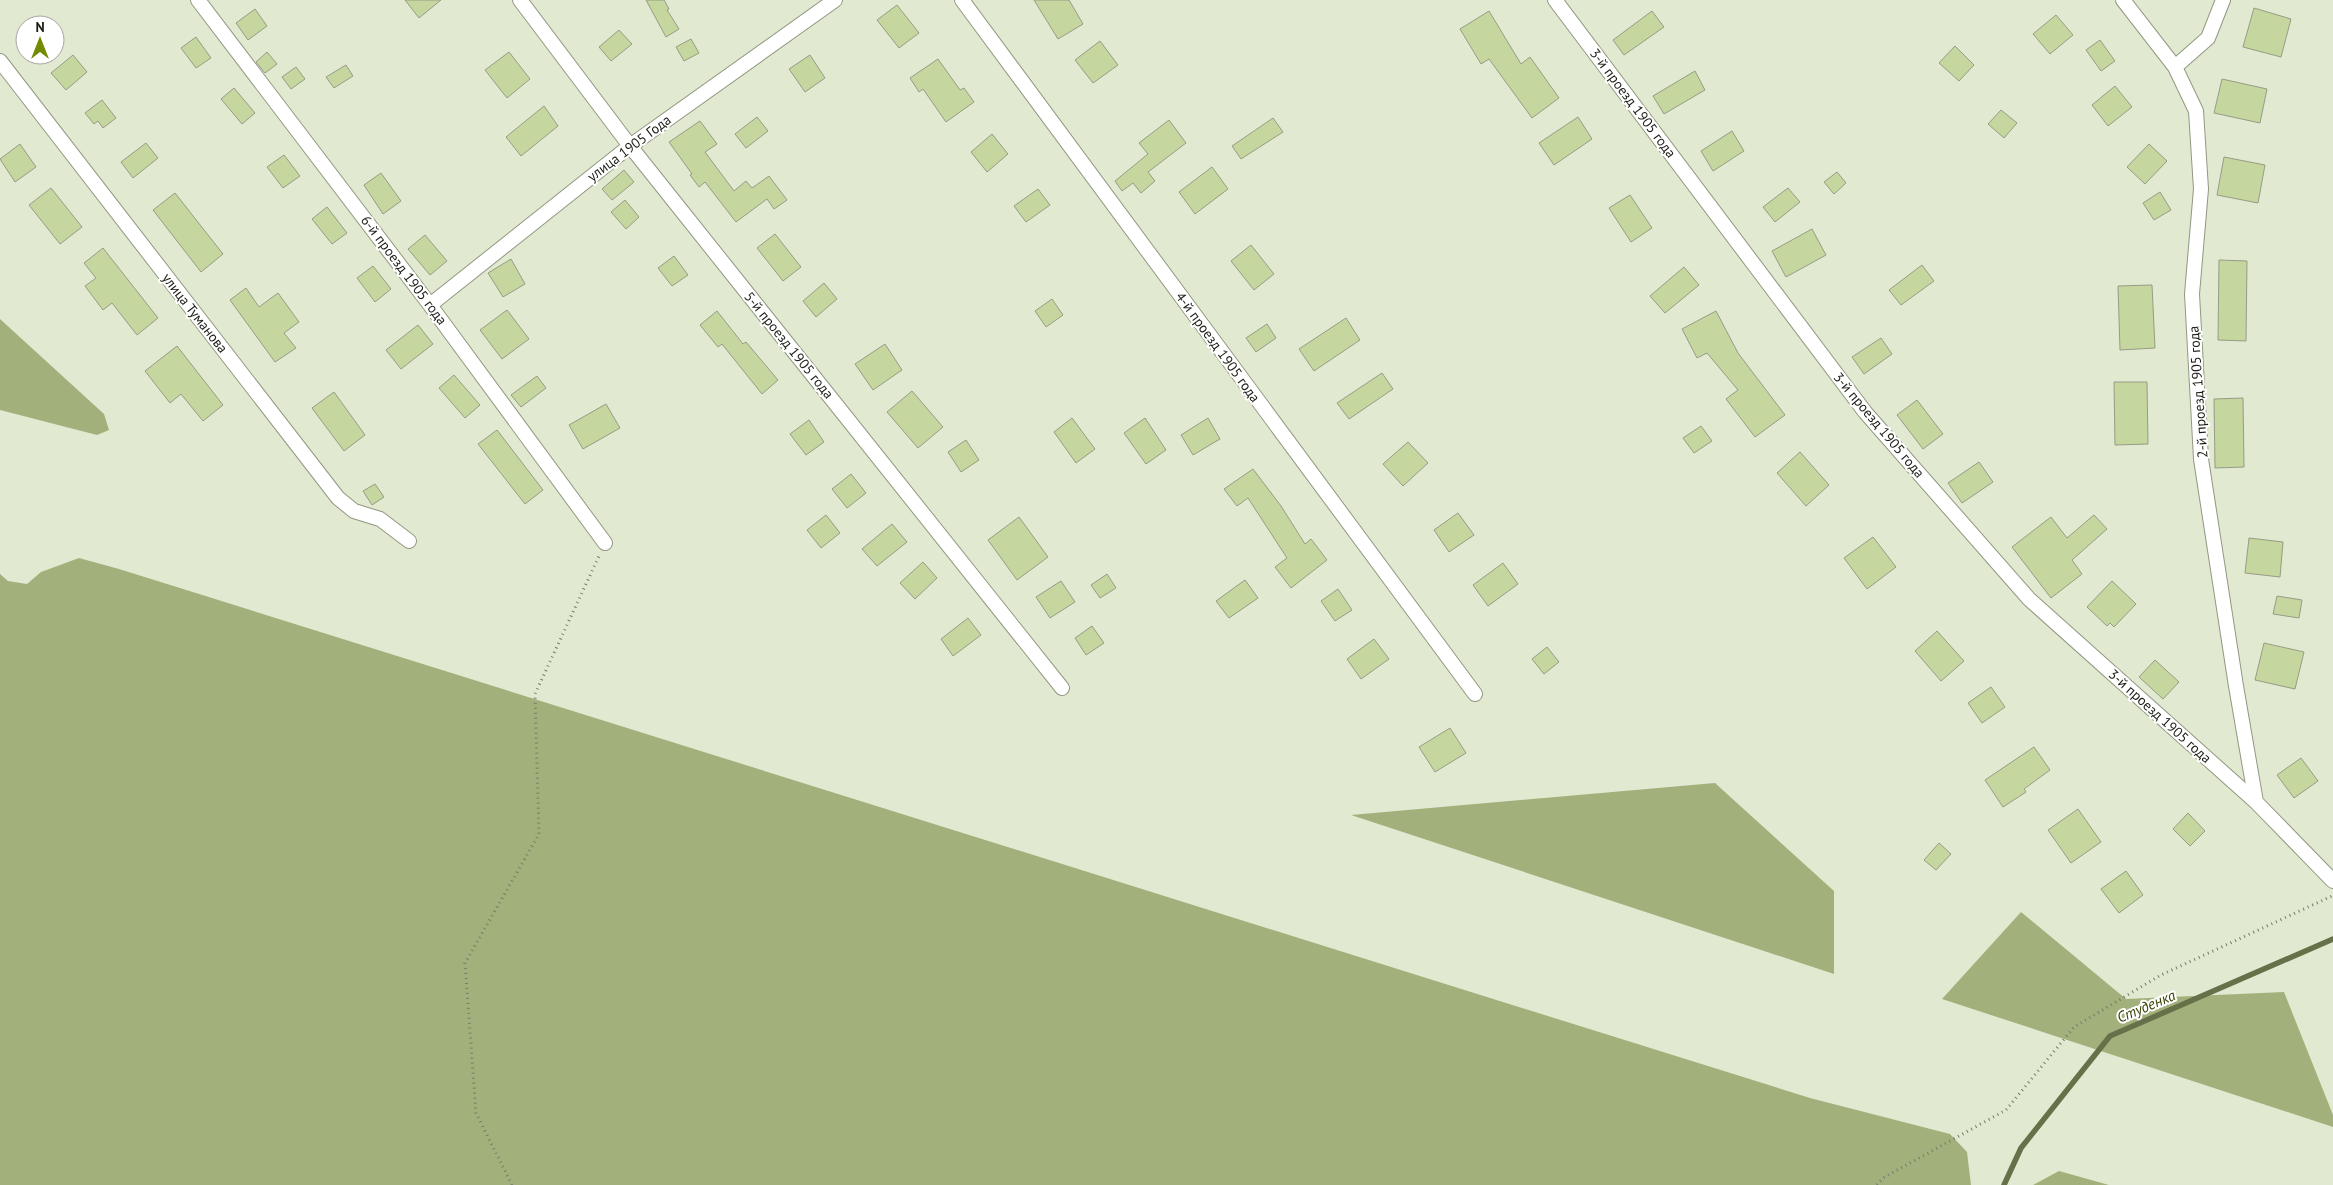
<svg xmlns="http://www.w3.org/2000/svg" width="2333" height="1185" viewBox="0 0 2333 1185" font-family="'PT Sans',sans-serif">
	<rect width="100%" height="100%" fill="#e2e9d1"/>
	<path fill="#a2b17c" d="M0,319L104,414L109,430L97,435L0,410Z
		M79,558L119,569L1810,1098L1950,1134L1967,1152L1971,1185H0V574L8,581L27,584L41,572Z
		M1715,783L1834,891V974L1351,815Z
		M2021,912L2126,999L2284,992L2333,1115V1127L1942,999Z
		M2059,1171L2109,1185H2033Z"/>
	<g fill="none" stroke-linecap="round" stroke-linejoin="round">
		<path stroke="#667149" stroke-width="5.5" d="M2004,1185L2021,1148L2110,1036L2333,939"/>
	</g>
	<path fill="#c6d69f" stroke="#969c86" d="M405,0H441L419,18Z
		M646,0H664L669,9L667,10L679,29L666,37Z
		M1034,0H1069L1083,24L1058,39Z
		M897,5L919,33L899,48L877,20Z
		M2254,8L2291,19L2281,57L2243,47Z
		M255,9L267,26L248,40L236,23Z
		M1489,11L1521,64L1530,57L1559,98L1532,118L1489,59L1481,64L1460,29Z
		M1652,11L1664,27L1624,55L1613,40Z
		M2056,15L2073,35L2050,54L2033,34Z
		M619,30L632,44L611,61L599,47Z
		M196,37L211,58L196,68L181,48Z
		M691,39L699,53L684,61L676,47Z
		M2100,40L2115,61L2101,71L2086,50Z
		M1100,41L1118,65L1093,83L1075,60Z
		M1955,46L1974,65L1959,81L1939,63Z
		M267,52L277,64L265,73L256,62Z
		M509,52L530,79L507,98L485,70Z
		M73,55L87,72L66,90L51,73Z
		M810,55L825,78L805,92L789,69Z
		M938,59L960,90L964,88L974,102L946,122L923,89L919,92L910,78Z
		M346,65L353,76L334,88L326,77Z
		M296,67L305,79L291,89L282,77Z
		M1695,71L1705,90L1664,114L1653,96Z
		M2222,79L2267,89L2260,123L2214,113Z
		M2115,86L2132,107L2108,126L2092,105Z
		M234,88L255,113L242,124L221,99Z
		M102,100L116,118L103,128L98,121L94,124L85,113Z
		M544,106L558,126L521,156L506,137Z
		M2001,110L2017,123L2004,138L1988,124Z
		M757,117L768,131L746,148L735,134Z
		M1578,117L1592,139L1554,165L1539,143Z
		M1273,118L1283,132L1241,159L1232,146Z
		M1169,120L1186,143L1148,172L1155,181L1141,193L1133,183L1122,191L1115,181L1148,154L1139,143Z
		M700,121L717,144L705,152L734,191L746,181L752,188L769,176L787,200L774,209L767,199L736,222L705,182L699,187L690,175L692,174L669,142Z
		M1732,131L1744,151L1713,171L1701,151Z
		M992,134L1008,154L987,172L971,152Z
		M146,143L158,158L133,178L121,162Z
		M20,144L36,167L15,182L0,159Z
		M2149,144L2167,161L2145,184L2127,167Z
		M284,155L300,176L283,188L267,167Z
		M2224,157L2265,165L2258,203L2217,195Z
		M1212,167L1228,189L1195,214L1179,192Z
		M624,170L634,182L612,200L602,189Z
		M1837,172L1846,183L1834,194L1824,182Z
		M381,173L401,201L383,214L364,185Z
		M51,188L82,227L60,244L29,205Z
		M1788,188L1800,202L1775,222L1763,207Z
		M1038,189L1050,205L1026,222L1014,206Z
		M2160,192L2171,210L2154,220L2143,203Z
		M175,193L223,254L201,272L153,210Z
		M1630,195L1652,228L1631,242L1609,208Z
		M625,200L639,217L626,229L611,212Z
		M327,207L347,233L332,244L312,219Z
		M1812,229L1826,255L1786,277L1772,251Z
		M775,234L801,267L783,281L757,248Z
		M425,235L447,261L430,275L408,249Z
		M1251,245L1274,274L1254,290L1231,261Z
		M103,248L158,318L137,335L112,303L103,310L85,286L96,278L84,263Z
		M674,256L688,275L672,286L658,268Z
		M511,259L525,284L503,297L488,273Z
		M2219,260L2247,261L2246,341L2218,340Z
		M1922,265L1934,281L1901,305L1889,290Z
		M373,266L391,289L375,302L357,278Z
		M1684,267L1699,285L1665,313L1650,296Z
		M824,283L837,299L816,317L803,301Z
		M2152,285L2155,348L2120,350L2118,286Z
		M246,288L259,307L278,293L299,322L284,333L296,348L275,362L230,300Z
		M1052,299L1063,315L1046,327L1035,311Z
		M507,310L529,339L502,359L480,330Z
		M717,311L743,344L746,342L778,380L762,394L722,344L718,347L700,325Z
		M1716,311L1738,353L1785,415L1755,437L1726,399L1738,390L1707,353L1697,358L1682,329Z
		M1346,318L1360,340L1314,371L1299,349Z
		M1267,324L1276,338L1256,352L1246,338Z
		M418,325L433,344L401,369L386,350Z
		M1881,338L1892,354L1864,374L1852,357Z
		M885,344L902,370L873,390L855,364Z
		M177,346L223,405L203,421L181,394L170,403L145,371Z
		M1382,373L1393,389L1349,419L1337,403Z
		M454,375L480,405L465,418L439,388Z
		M537,376L546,388L521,407L511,395Z
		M2114,382H2147L2148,444L2115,445Z
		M912,391L943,427L918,448L887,412Z
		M334,392L365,435L344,451L312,408Z
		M2243,398L2244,467L2215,468L2214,399Z
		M1917,400L1943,434L1923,449L1897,415Z
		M606,404L620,428L583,449L569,425Z
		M1072,418L1095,449L1076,463L1054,432Z
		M1145,418L1166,450L1146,464L1124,433Z
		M1208,418L1220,439L1193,455L1181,435Z
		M809,420L824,442L806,455L790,434Z
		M1701,426L1712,441L1694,453L1683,438Z
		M497,430L543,490L525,504L478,444Z
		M966,440L979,460L961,472L948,452Z
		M1408,442L1428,463L1403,486L1383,464Z
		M1800,452L1829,485L1806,506L1777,473Z
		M1979,462L1993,482L1962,503L1948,483Z
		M1253,469L1281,506L1305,544L1311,539L1327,560L1291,588L1275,567L1287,558L1248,498L1237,506L1224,489Z
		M851,474L866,493L847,508L832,489Z
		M375,484L384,497L372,505L363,491Z
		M1458,513L1474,535L1449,552L1434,530Z
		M826,515L840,533L821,548L807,530Z
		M2094,515L2107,529L2072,560L2082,574L2051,598L2012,547L2051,517L2067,538Z
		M1019,517L1048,557L1017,580L988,540Z
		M892,524L907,542L877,566L862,549Z
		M1873,537L1896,567L1867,589L1844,558Z
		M2249,538L2283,542L2280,577L2245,573Z
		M923,562L937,578L915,599L900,583Z
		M1503,563L1518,584L1488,606L1473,585Z
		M1107,574L1116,588L1100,598L1091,585Z
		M1245,580L1258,598L1229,618L1216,601Z
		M1061,581L1075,602L1050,618L1036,597Z
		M2112,581L2136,604L2114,627L2110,623L2107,626L2087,607Z
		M1338,589L1352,610L1335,621L1321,601Z
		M2277,596L2302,600L2299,618L2273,614Z
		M968,618L981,635L953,656L941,639Z
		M1092,626L1104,643L1086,655L1075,638Z
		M1937,631L1964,661L1941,681L1915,651Z
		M1374,639L1389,659L1361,679L1347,659Z
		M2264,643L2304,652L2295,689L2255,680Z
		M1547,647L1559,662L1544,674L1532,659Z
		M2155,660L2179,682L2163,699L2139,677Z
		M1991,687L2005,707L1982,723L1968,703Z
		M1450,728L1466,753L1435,772L1419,747Z
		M2034,747L2050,770L2024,789L2026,792L2003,807L1985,780Z
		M2301,758L2318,781L2294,798L2277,775Z
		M2078,809L2101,842L2071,863L2048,830Z
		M2188,813L2205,831L2190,846L2173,829Z
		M1939,843L1951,854L1936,870L1924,860Z
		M2126,871L2143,895L2119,913L2101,889Z"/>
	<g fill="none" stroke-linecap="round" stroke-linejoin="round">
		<defs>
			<path id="street" d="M198,0L430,305L605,543
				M520,0L630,146L1062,688
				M962,0L1475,694
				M1555,0L1865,412L2029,599L2256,802L2333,881
				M2123,0L2175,67L2196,111L2201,189L2192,294L2201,459L2236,686L2256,802
				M0,61L338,498L354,511L380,519L409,541
				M2175,67L2208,38L2223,0
				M430,305L630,146L835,0"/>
		</defs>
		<use href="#street" stroke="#919881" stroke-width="16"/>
		<path stroke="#777b6c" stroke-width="3" stroke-dasharray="1 4" stroke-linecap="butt" d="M512,1185L476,1113L465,963L539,834L535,694L599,556
			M1877,1185L1883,1178L2006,1110L2074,1027L2161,975L2332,896"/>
		<use href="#street" stroke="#fff" stroke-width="14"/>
	</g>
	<g text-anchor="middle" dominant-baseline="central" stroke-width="4" stroke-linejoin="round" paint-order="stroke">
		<g font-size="14" fill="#1c1e16" stroke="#fff">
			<text transform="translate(1633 103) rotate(53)">3-й проезд 1905 года</text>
			<text transform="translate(629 148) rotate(-37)">улица 1905 Года</text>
			<text transform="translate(404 270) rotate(53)">6-й проезд 1905 года</text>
			<text transform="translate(195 313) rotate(52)">улица Туманова</text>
			<text transform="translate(789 345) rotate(51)">5-й проезд 1905 года</text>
			<text transform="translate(1218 347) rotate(54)">4-й проезд 1905 года</text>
			<text transform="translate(2198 392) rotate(-94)">2-й проезд 1905 года</text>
			<text transform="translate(1879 425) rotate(50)">3-й проезд 1905 года</text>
			<text transform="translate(2160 716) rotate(42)">3-й проезд 1905 года</text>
		</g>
		<g font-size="15" font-style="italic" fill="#374303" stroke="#fff">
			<text transform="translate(2146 1006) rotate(-23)">Студенка</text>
		</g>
	</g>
	<g transform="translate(40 40)"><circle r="24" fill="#ffffff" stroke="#a4a5a2"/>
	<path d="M0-4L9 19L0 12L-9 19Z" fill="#738b00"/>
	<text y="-8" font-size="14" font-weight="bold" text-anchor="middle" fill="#1c1e16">N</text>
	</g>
</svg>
